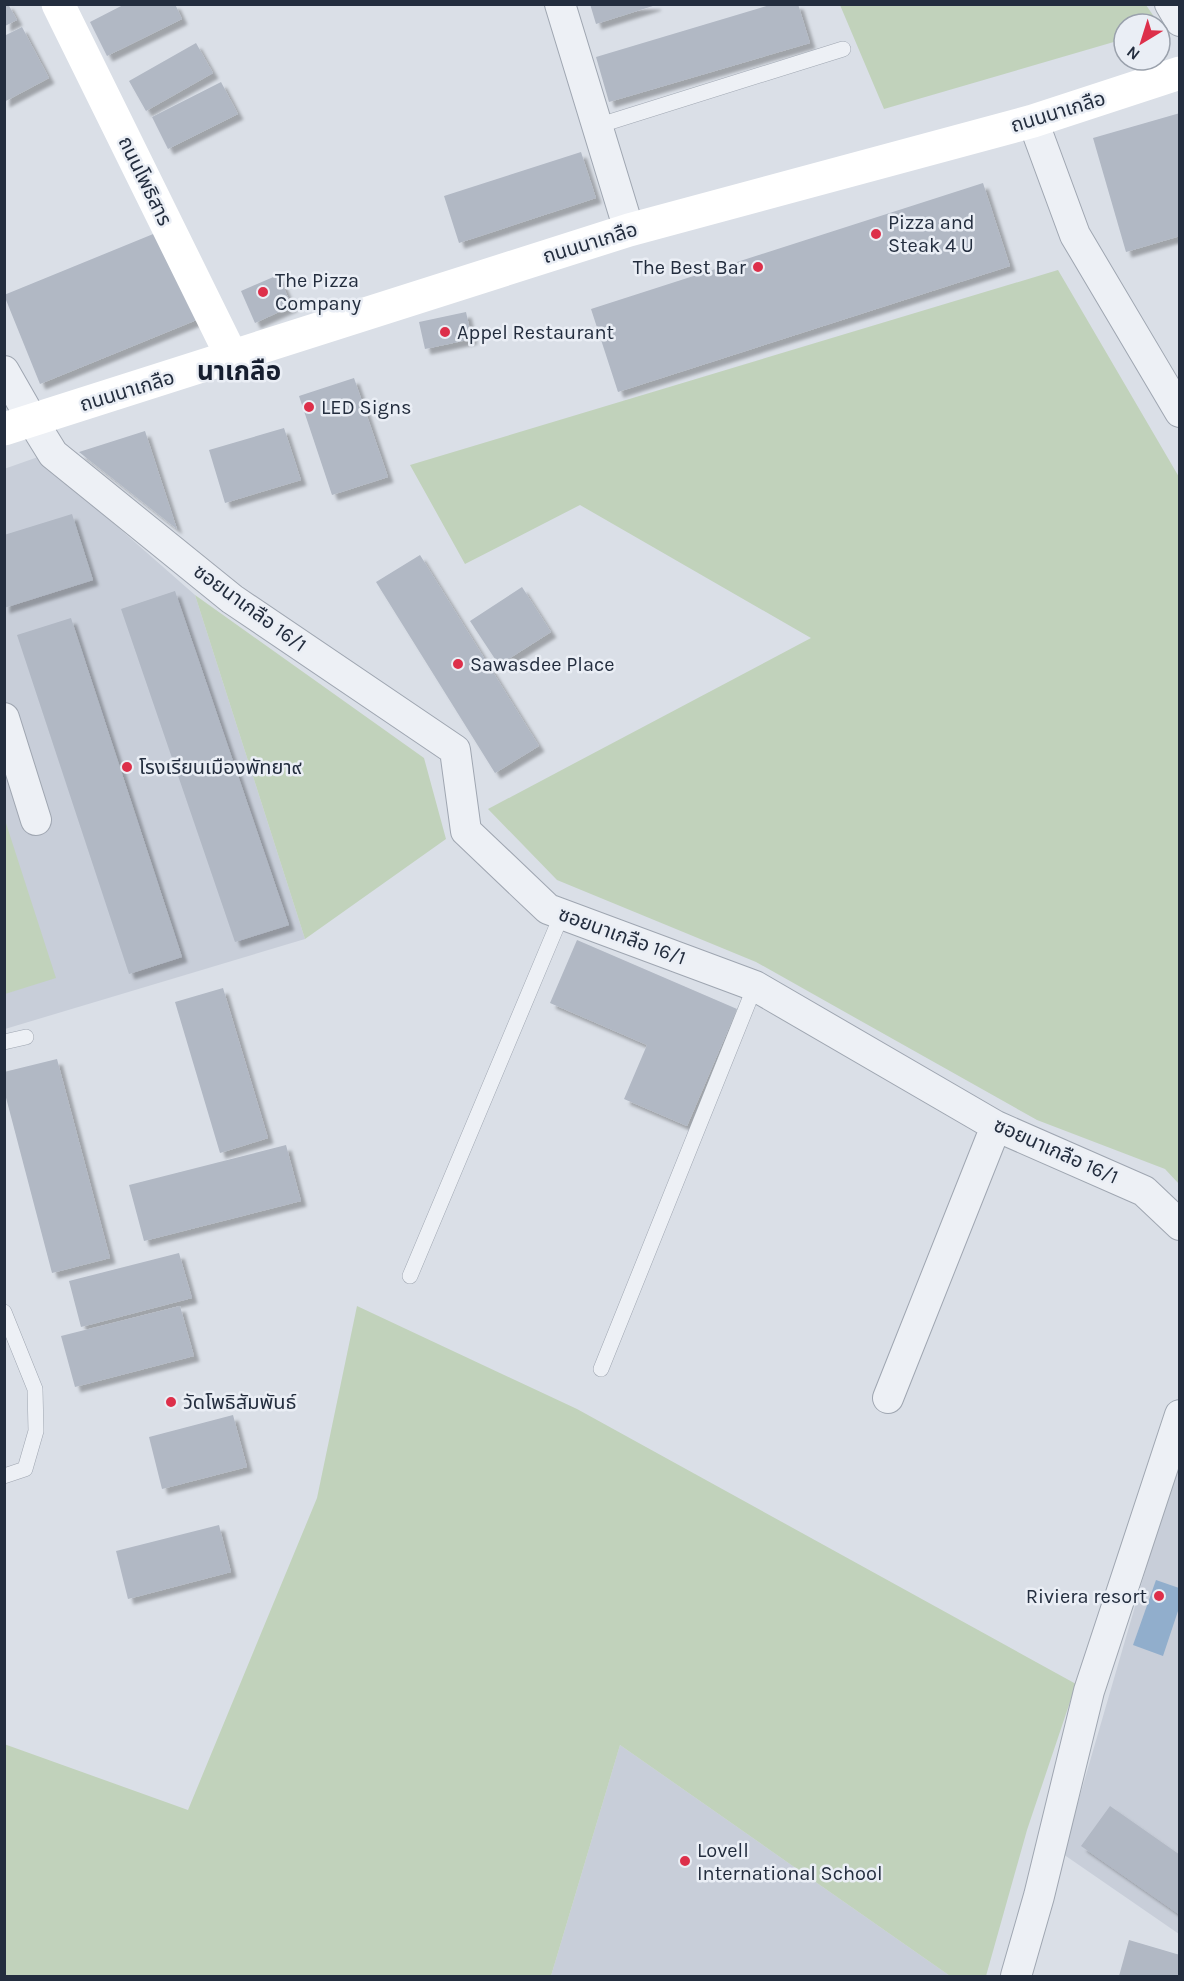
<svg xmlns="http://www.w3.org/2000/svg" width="1184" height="1981" viewBox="0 0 1184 1981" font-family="Karla,'Noto Sans Thai',sans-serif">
	<defs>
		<filter id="shadow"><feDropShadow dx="5.5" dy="5.5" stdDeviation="1.5" flood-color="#0004"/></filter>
	</defs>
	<rect width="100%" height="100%" fill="#dadfe7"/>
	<path fill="#c8ced9" d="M38,457L195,595L305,939L5,1029L4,469Z
		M1179,1455V1934L1063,1854Z
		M620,1745L950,1976H551Z"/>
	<path fill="#c1d2bb" d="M840,5H1146L1159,24H1124V39L884,109Z
		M1058,270L1179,477V1184L1165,1169L1037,1120L756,962L557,880L488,809L811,638L580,505L465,564L410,465Z
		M195,595L424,758L446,839L305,939Z
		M4,817L56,978L5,994H4Z
		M357,1306L577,1409L1076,1684L1027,1830L986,1976H950L620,1745L551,1976H5L4,1744L188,1810L317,1498Z"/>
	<path fill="#91aecc" d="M1156,1580L1179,1588V1608L1163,1656L1133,1645Z"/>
	<path fill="#b1b8c4" filter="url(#shadow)" d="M5,4H8L17,20L5,26Z
		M125,4H175L182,19L107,56L90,22Z
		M590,4H655L656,5L596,24Z
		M773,4H798L810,43L609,102L596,57Z
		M22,27L49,78L4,102V36Z
		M196,43L213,73L146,111L129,81Z
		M221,82L238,114L168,149L152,117Z
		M1180,113V236L1126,252L1093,138Z
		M581,152L596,198L459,243L444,196Z
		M983,183L1010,266L618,392L591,309Z
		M163,230L199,319L40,384L4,295Z
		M278,275L292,306L255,323L241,291Z
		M466,312L472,339L425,349L419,322Z
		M354,378L388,477L332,495L299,396Z
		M284,428L301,480L225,503L209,450Z
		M145,431L177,529L79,452Z
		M72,514L93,580L4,608V535Z
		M420,555L539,746L495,773L376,582Z
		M522,587L551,632L499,665L470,621Z
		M175,591L289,925L235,942L121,609Z
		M71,618L182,957L129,974L17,635Z
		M577,940L737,1009L687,1126L624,1099L647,1045L550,1003Z
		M223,988L268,1138L220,1153L175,1002Z
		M57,1059L110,1258L52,1273L4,1090V1072Z
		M286,1145L301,1201L144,1241L129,1185Z
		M179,1253L192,1298L81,1327L69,1281Z
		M180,1306L194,1356L75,1387L61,1336Z
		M233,1415L247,1467L162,1489L149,1437Z
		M219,1525L231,1572L128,1599L116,1551Z
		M1110,1806L1180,1855V1915L1081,1846Z
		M1129,1940L1180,1955V1976H1119Z"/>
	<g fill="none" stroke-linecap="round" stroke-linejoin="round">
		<defs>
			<path id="lane" d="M597,126L843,49
				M4,1042L26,1037
				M410,1276L562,914
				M4,1312L35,1389L36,1431L25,1469L4,1476
				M601,1369L755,986"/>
			<path id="street" d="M560,4L629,230
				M1170,4L1180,21
				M1033,121L1075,235L1180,412
				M4,371L32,420L53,454L232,599L455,750L466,831L548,909L755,986L996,1126L1144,1191L1180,1225
				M4,718L36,820
				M888,1398L996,1126
				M1016,1976L1039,1896L1089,1691L1180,1415"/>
		</defs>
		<use href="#lane" stroke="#9fa6b1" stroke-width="16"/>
		<use href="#street" stroke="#9fa6b1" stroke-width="32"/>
		<use href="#lane" stroke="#edf0f5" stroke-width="15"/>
		<use href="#street" stroke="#edf0f5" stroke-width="30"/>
		<path stroke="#fff" stroke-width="33" d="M58,4L232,357
			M4,429L629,230L1033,121L1180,73"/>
	</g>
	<g fill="#dd2f4a" stroke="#eaeef5" stroke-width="2">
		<circle cx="876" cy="234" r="6"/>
		<circle cx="758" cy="267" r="6"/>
		<circle cx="263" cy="292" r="6"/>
		<circle cx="445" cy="332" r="6"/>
		<circle cx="309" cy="407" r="6"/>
		<circle cx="458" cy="664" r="6"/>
		<circle cx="127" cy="767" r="6"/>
		<circle cx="171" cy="1402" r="6"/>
		<circle cx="1159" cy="1596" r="6"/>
		<circle cx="685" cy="1861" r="6"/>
	</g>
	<g text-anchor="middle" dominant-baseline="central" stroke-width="5" stroke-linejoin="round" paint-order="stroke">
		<g font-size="20" fill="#232d3e" stroke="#eaeef5">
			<text transform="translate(1058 112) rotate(-17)">ถนนนาเกลือ</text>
			<text transform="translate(145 181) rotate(64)">ถนนโพธิสาร</text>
			<text transform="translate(590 243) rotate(-17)">ถนนนาเกลือ</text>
			<text transform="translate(127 391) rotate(-17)">ถนนนาเกลือ</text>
			<text transform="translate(250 608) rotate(36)">ซอยนาเกลือ 16/1</text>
			<text transform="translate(622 936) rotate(20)">ซอยนาเกลือ 16/1</text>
			<text transform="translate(1056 1151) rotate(24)">ซอยนาเกลือ 16/1</text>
		</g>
		<g font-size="20" fill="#232d3e" stroke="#eaeef5" text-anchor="start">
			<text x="888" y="222">Pizza and<tspan x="888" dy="23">Steak 4 U</tspan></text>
			<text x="746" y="267" text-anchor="end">The Best Bar</text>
			<text x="275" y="280">The Pizza<tspan x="275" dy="23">Company</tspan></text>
			<text x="457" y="332">Appel Restaurant</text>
			<text x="321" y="407">LED Signs</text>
			<text x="470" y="664">Sawasdee Place</text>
			<text x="139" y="767">โรงเรียนเมืองพัทยา๙</text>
			<text x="183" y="1402">วัดโพธิสัมพันธ์</text>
			<text x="1147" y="1596" text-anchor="end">Riviera resort</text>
			<text x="697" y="1850">Lovell<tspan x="697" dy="23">International School</tspan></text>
		</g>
		<g font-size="26" font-weight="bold" fill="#161e2f" stroke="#eaeef5">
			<text x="239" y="371">นาเกลือ</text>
		</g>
	</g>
	<rect width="1184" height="1981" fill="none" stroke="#232d3e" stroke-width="12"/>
	<g transform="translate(1142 42) rotate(218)"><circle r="28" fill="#eaeef5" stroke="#9aa1ac" stroke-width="1.5"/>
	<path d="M0-4.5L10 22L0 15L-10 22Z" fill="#dd2f4a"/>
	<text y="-9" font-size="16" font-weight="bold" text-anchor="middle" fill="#232d3e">N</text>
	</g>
</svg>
